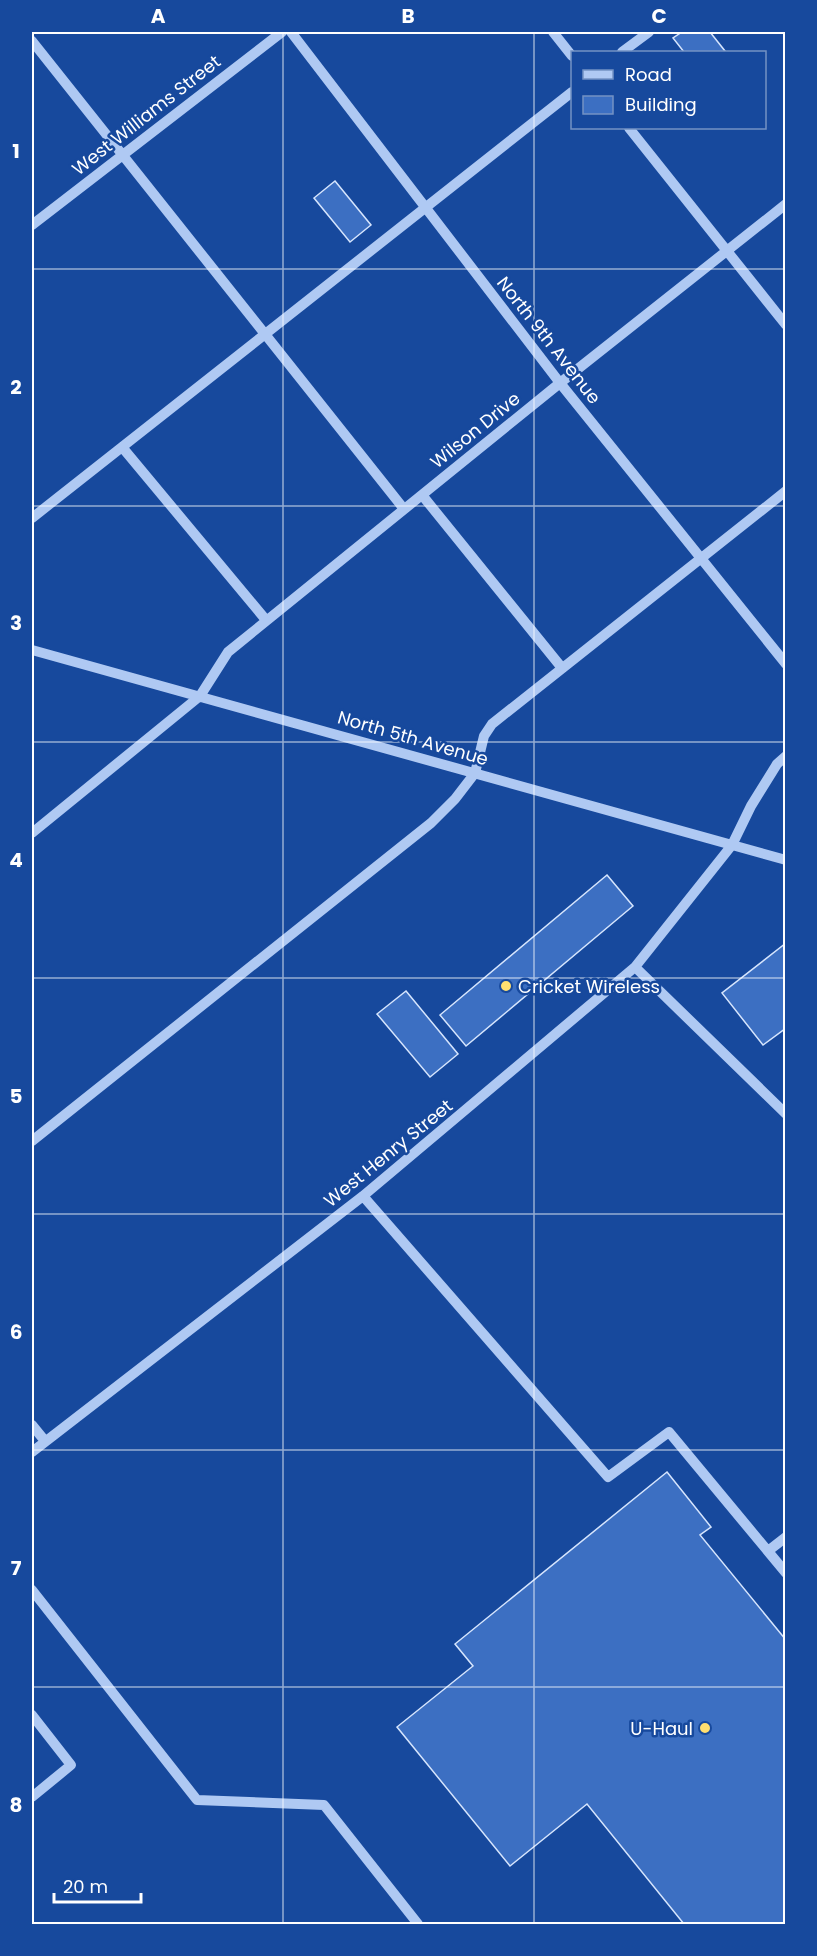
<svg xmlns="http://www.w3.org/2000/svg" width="817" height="1956" viewBox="0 0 817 1956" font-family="Poppins,sans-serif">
	<rect width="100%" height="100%" fill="#17499d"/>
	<path fill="#3c6fc2" stroke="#d6e5fd" stroke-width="1.5" d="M682,32H710L725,51L722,52H684L673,38Z
		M335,181L371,225L350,242L314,198Z
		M607,875L633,906L466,1046L440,1015Z
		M786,943V1028L763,1045L722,993Z
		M406,991L458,1054L430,1077L377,1014Z
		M667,1472L711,1527L700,1535L786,1640V1924H684L587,1804L510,1866L397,1727L473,1666L455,1644Z"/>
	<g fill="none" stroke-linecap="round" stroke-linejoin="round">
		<path stroke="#afc9f3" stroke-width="10" d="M291,32L560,383L786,664
			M553,32L572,56
			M32,41L404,509
			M622,52L649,32
			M629,128L786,325
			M32,225L282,32
			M122,447L266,620
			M422,495L562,668
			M32,518L572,92
			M32,650L786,860
			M32,833L200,696L228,652L560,383L786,204
			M635,967L786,1114
			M32,1141L431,823L455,799L475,773L484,736L492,724L786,491
			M363,1196L608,1477L669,1432L786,1573
			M32,1425L45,1441
			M32,1452L363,1196L635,967L732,845L751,806L777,764L786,756
			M768,1551L786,1537
			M32,1590L197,1800L324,1805L418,1924
			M32,1715L71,1765L32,1797"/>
	</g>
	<path fill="none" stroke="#fff" stroke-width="1.5" stroke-opacity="0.55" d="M283,32V1924M534,32V1924M32,269H786M32,506H786M32,742H786M32,978H786M32,1214H786M32,1450H786M32,1687H786"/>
	<g fill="#ffdf70" stroke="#17499d" stroke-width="2">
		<circle cx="506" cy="986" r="6"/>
		<circle cx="705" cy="1728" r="6"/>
	</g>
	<g text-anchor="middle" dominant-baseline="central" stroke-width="5" stroke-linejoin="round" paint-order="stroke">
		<g font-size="18" fill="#fff" stroke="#17499d">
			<text transform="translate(146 115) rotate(-38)">West Williams Street</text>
			<text transform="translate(549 340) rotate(52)">North 9th Avenue</text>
			<text transform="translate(475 430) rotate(-39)">Wilson Drive</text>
			<text transform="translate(413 738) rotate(16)">North 5th Avenue</text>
			<text transform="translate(388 1153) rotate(-39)">West Henry Street</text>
		</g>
		<g font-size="18" fill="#fff" stroke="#17499d" text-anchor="start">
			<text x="518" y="986">Cricket Wireless</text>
			<text x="693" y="1728" text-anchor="end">U-Haul</text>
		</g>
	</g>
	<rect width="817" height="1956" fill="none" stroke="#17499d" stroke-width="66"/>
	<rect x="571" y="51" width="195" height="78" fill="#17499d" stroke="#7492c4" stroke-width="1.5"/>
	<rect x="583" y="70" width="30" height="9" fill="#afc9f3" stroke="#7492c4" stroke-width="1.5"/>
	<text x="625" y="81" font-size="18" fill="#ffffff">Road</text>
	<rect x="583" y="96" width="30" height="18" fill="#3c6fc2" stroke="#7492c4" stroke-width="1.5"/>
	<text x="625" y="111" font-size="18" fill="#ffffff">Building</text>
	<path d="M54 1893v9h87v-9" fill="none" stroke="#ffffff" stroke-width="3"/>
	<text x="63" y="1893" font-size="18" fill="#ffffff" stroke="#17499d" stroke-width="4.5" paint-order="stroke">20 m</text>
	<rect x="33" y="33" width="751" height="1890" fill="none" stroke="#fff" stroke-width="2"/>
	<g font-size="20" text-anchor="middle" font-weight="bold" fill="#fff">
		<text x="158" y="23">A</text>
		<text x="408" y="23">B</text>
		<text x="659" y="23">C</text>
		<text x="16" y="158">1</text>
		<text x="16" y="394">2</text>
		<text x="16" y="630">3</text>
		<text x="16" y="867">4</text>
		<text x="16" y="1103">5</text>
		<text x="16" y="1339">6</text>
		<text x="16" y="1575">7</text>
		<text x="16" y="1812">8</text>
	</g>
</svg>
